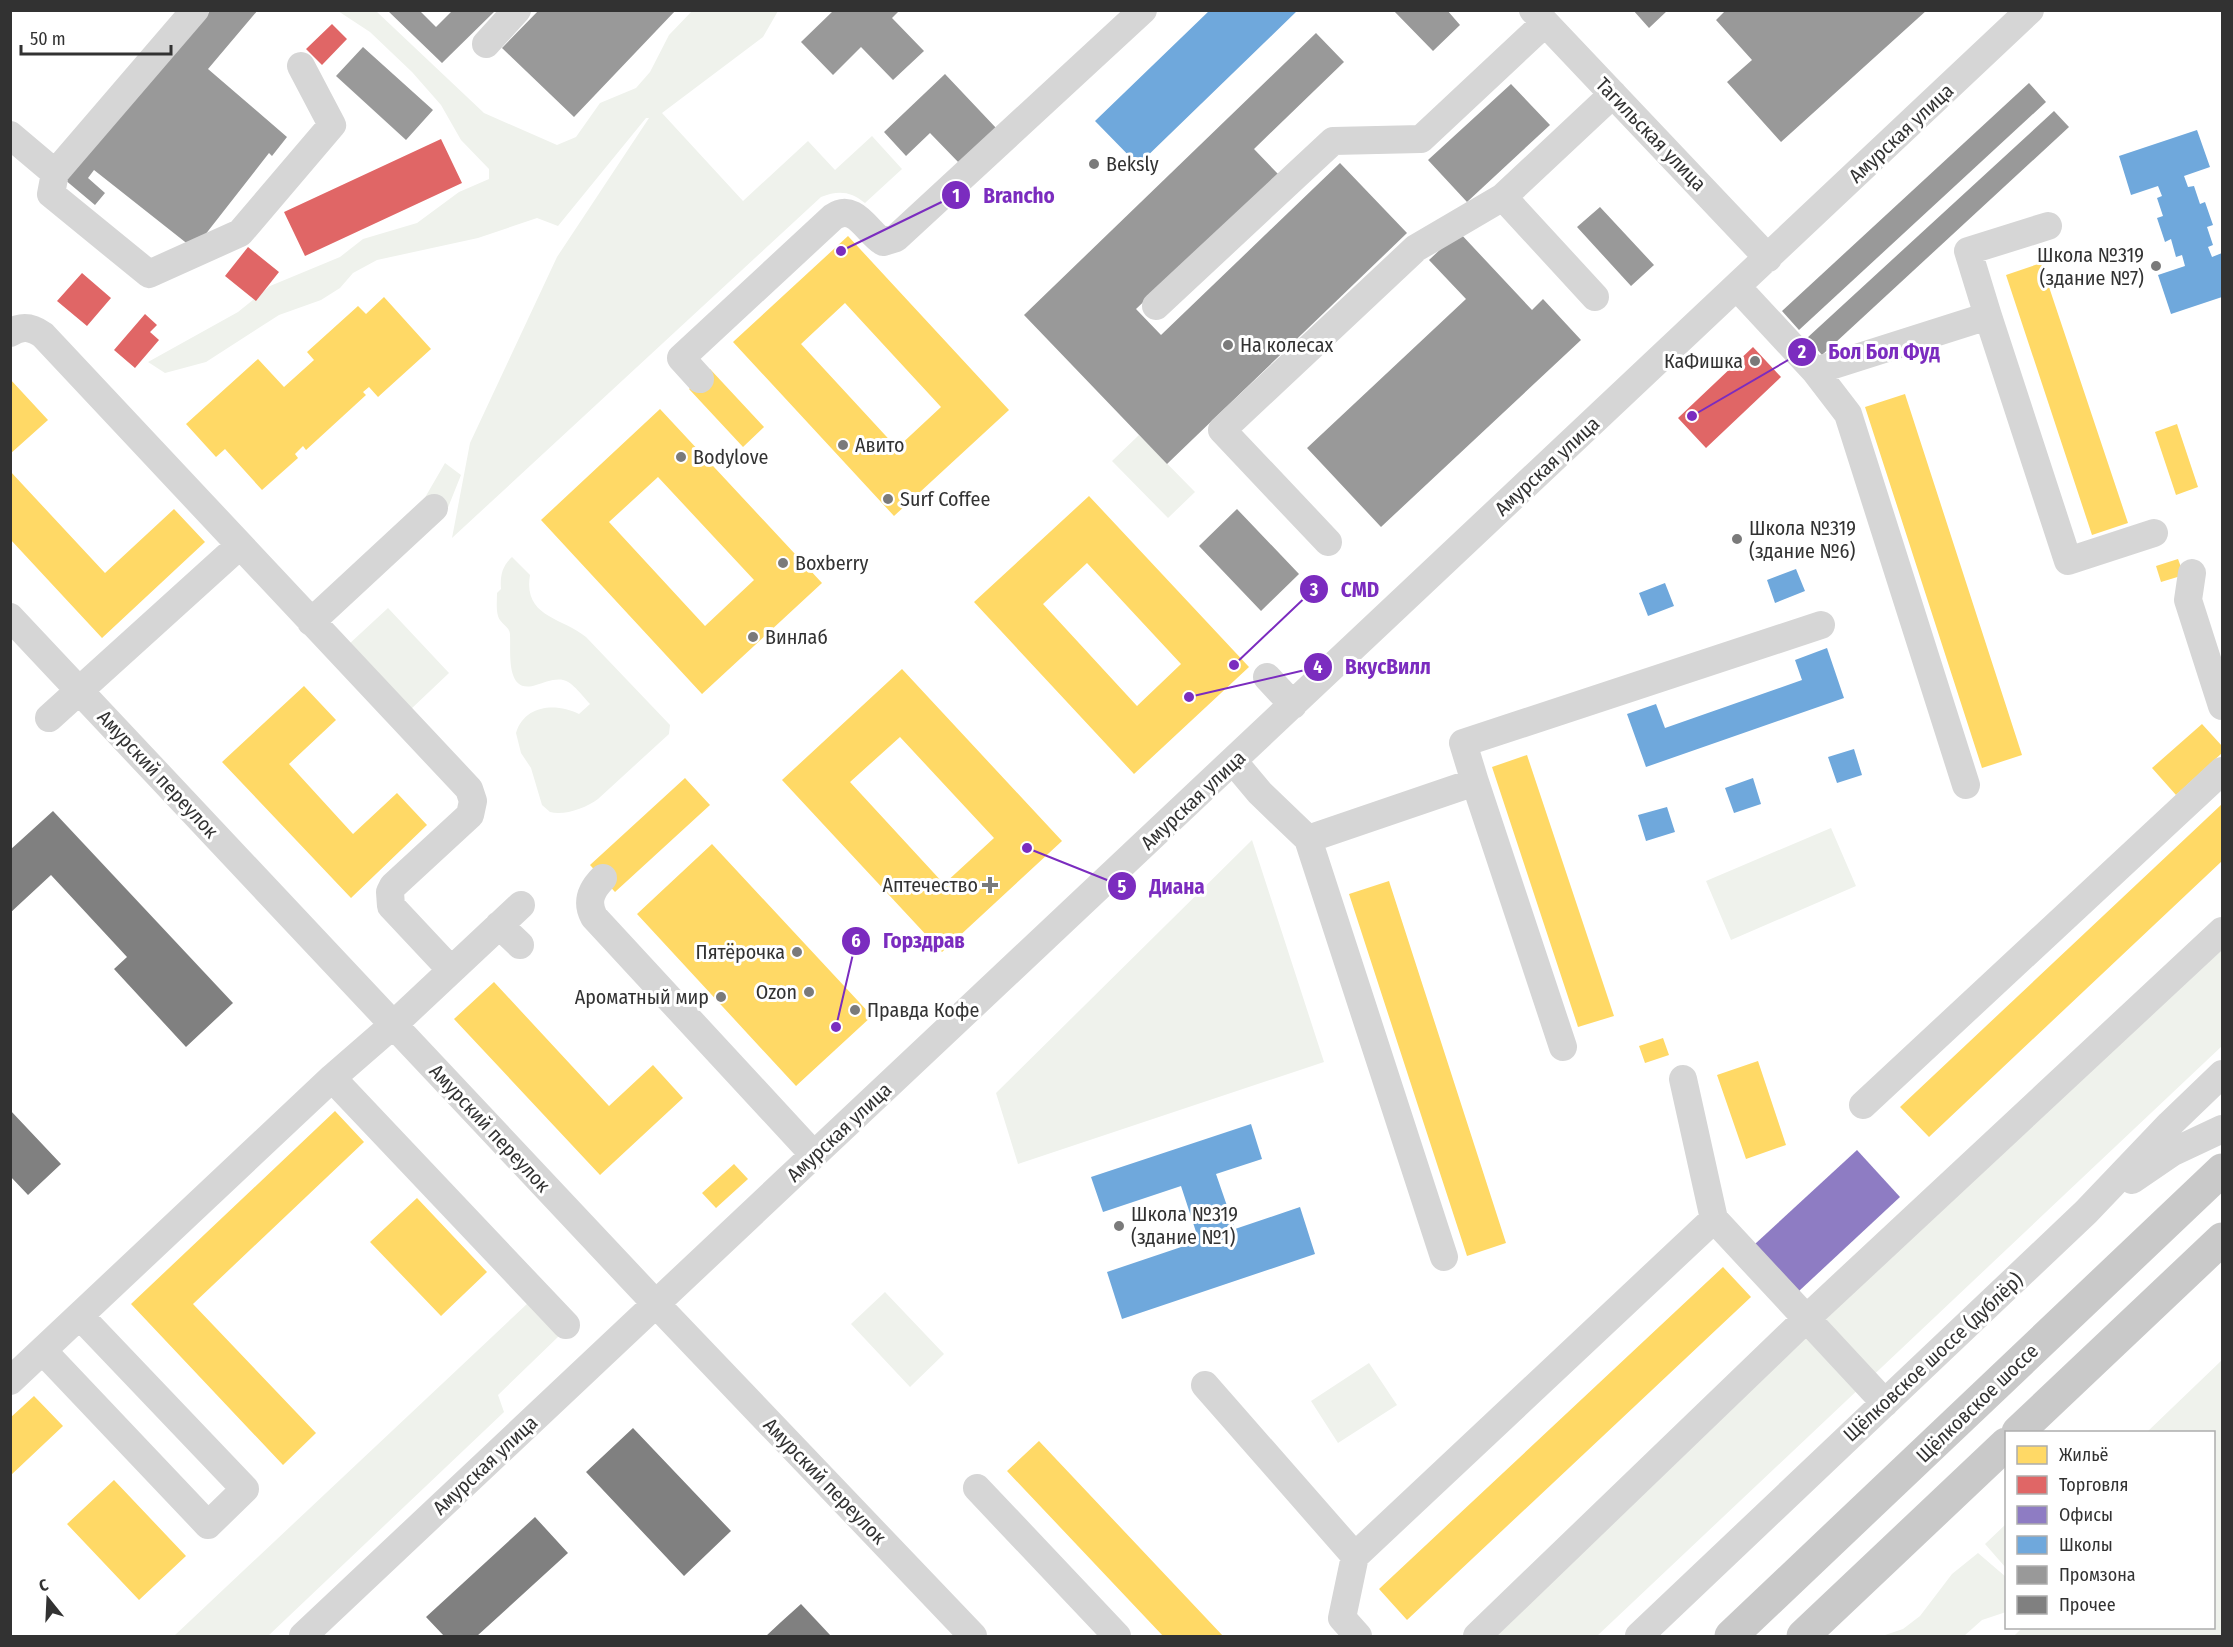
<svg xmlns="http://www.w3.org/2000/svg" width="2233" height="1647" viewBox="0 0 2233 1647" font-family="'Fira Sans Condensed',sans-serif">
	<rect width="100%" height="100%" fill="#fff"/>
	<path fill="#eff2ec" d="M338,11H376L484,113L557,145L576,137L600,103L636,88L650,72L669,35L692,11H778L763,37L662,113L743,201L808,141L835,170L872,136L902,169L865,203C851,191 838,190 821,197L452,538L470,443L557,257L649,118H646L558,226L537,218L478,238L377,260L353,273L340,288L321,300L279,315L206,362L165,373L148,362L238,312L270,286L340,257L363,239L417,223L459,192L489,179V169L461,140L441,105L412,72L370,32Z
		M1139,435L1195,492L1168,518L1112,461Z
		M445,463L461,475L445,515L423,501Z
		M512,557L530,575C523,617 561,617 586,637L670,725L669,734L598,799C586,808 564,816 550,812L542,805L531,768L521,753L516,733C525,704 557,703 579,714L590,704C583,697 573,682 563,680C555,678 543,683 536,685C505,695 511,652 510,635C510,626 500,624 498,616C496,609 497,600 497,593L501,589C500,576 502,566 512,557Z
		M388,608L449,673L410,710L348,645Z
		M1831,828L1856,886L1731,940L1706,881Z
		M1252,840L1324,1062L1018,1164L996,1093Z
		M2222,942V1046L1597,1636H1476Z
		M885,1292L944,1354L910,1387L851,1324Z
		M528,1303L559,1336L498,1395L504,1412L268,1636H174Z
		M2222,1360V1636H2014L2022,1628H2214V1432H2147Z
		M1369,1363L1397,1405L1338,1443L1311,1401Z
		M2006,1524V1568L1985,1544Z
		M1978,1553L2006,1577V1612L1982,1620L1964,1636H1882L1903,1629L1920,1616L1952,1574Z"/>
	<path fill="#ffd966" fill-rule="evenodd" d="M848,236L1009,410L894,516L733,342ZM845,303L941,407L897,448L801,344Z
		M2041,263L2128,523L2092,535L2006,275Z
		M384,297L431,349L378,397L369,387L363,392L366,395L306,450L303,446L295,454L298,458L262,490L225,449L216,457L186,424L258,359L284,387L314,360L307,352L358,306L366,314Z
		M710,369L764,427L743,447L689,389Z
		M10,379L48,420L10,454Z
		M1905,394L2022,755L1982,768L1865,407Z
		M660,409L822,583L702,694L541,520ZM658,477L754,580L705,626L609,522Z
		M2177,424L2198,487L2176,495L2155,432Z
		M10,471L105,573L174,509L205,542L102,638L10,539Z
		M1089,496L1249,667L1134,774L974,602ZM1087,563L1181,664L1137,706L1043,604Z
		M2178,559L2184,575L2161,582L2156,566Z
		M902,669L1062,841L942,952L782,780ZM900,737L994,838L944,884L850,782Z
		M304,686L336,720L289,764L353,834L397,793L427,825L351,898L222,762Z
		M2202,724L2222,746V753L2176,795L2152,768Z
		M1527,755L1614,1016L1578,1027L1492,767Z
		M685,778L710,805L615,892L590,865Z
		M2222,804V861L1929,1137L1900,1107Z
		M712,844L872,1016L796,1086L637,914Z
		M1389,881L1506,1243L1467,1256L1349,894Z
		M494,982L609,1106L653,1065L683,1098L600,1175L454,1019Z
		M1663,1038L1669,1055L1645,1063L1639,1046Z
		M1758,1061L1786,1145L1746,1159L1717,1075Z
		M335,1111L364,1142L193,1304L316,1433L283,1465L131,1304Z
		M734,1164L748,1179L716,1208L702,1193Z
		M417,1198L487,1272L441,1316L370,1242Z
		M1723,1267L1751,1297L1407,1620L1379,1589Z
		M34,1396L63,1426L10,1476V1418Z
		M1039,1441L1223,1636H1163L1007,1471Z
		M114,1480L186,1556L139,1600L67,1524Z"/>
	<path fill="#e06666" d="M332,24L347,39L322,65L306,49Z
		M441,139L462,183L305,256L284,212Z
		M248,247L279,272L256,301L225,276Z
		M82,273L111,298L87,326L57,301Z
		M145,314L157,325L150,332L159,340L135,368L114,350Z
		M1753,347L1781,377L1706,448L1678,418Z"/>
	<path fill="#8e7cc3" d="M1857,1150L1900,1197L1799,1291L1755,1244Z"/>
	<path fill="#6fa8dc" d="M1210,10H1298L1138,165L1095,121Z
		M2197,130L2210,167L2184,176L2188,187L2194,186L2200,204L2205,202L2213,225L2207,227L2213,245L2208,247L2212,257L2222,253V297L2171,314L2158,275L2185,266L2182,255L2176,257L2171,239L2165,242L2157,218L2163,216L2157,198L2162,196L2158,186L2131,195L2119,156Z
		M1796,569L1805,591L1775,603L1767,580Z
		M1665,583L1674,606L1648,616L1639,593Z
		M1827,648L1844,698L1646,767L1627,714L1656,704L1665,728L1802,680L1795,660Z
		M1854,749L1862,775L1837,783L1828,757Z
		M1753,778L1761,804L1734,813L1725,788Z
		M1667,807L1675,832L1646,841L1638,815Z
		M1251,1124L1262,1159L1216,1174L1235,1229L1300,1207L1315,1254L1122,1319L1107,1272L1199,1241L1181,1186L1103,1212L1091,1177Z"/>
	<path fill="#999" d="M211,10H258L208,69L287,137L272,156L269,153L194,249L94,170L88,178L105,193L95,205L64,179Z
		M387,10H419L436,27L453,10H496L442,63Z
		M539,10H676L574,117L502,48Z
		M834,10H900L892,18L924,51L893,80L861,47L833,75L801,42Z
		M1393,10H1447L1460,25L1433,51Z
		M1633,10H1668L1649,28Z
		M1726,10H1927L1781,142L1727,82L1752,60L1716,20Z
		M1316,33L1344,62L1254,149L1278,174L1136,309L1161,335L1340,163L1407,233L1167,464L1024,315Z
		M363,47L433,110L406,140L336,76Z
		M945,74L997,129L960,164L930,133L906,156L884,132Z
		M2029,83L2046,102L1799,330L1782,311Z
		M1511,84L1550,125L1467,202L1428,160Z
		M2054,111L2069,127L1822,355L1807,338Z
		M1600,207L1654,265L1631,286L1577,227Z
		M1459,232L1532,310L1543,299L1581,340L1381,527L1307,448L1466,299L1429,260Z
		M1237,509L1299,574L1261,611L1199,546Z"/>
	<path fill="#808080" d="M53,811L233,1003L186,1047L114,969L127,957L51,875L10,913V850Z
		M10,1110L61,1164L28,1195L10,1176Z
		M633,1428L731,1531L684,1576L586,1472Z
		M535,1517L568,1553L477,1636H444L426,1617Z
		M801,1604L831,1636H766L781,1622Z"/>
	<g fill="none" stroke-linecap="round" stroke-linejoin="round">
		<path stroke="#d6d6d6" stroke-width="28" d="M195,10L55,173L51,194L149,274L240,233L332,125L301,66
			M1533,10L1768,258
			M486,44L517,10
			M10,135L55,173
			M1503,197L1595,297
			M1737,287L1815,371L1848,414L1966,785
			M1156,306L1333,141L1421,139L1545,23
			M1988,316L1968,251L2048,226
			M10,333C22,325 32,327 43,335L469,789L473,801L470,815L393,886L390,892L391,906L451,970
			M1815,371L1988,316L2068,561L2154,533
			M700,379L681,358L833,217C855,202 867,232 883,242L896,238L1143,10
			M1328,542L1222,430L1416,248L1503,197L1613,94
			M2192,573L2188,600L2222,706
			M10,617L656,1304L973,1636
			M311,622L434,508
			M1267,677L1293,705
			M49,718L239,546
			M1234,762L1260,793L1308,839L1444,1257
			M1475,782L1463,743L1821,625
			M1308,839L1475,782L1563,1047
			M603,878C591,890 586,902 594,917L814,1155
			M499,925L520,945
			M332,1078L566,1325
			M1683,1079L1714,1219L1885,1403
			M1863,1105L2222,771
			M2132,1180L2173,1152L2222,1129
			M43,1351L208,1525L245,1489L80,1316
			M10,1381L332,1078L393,1025L521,905
			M1205,1385L1355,1556
			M977,1488L1117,1636
			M303,1636L2030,10
			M1358,1636L1342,1618L1355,1556L1714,1219
			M1477,1636L1807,1318L2222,931
			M1639,1636L2086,1212L2170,1124L2222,1074"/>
		<path stroke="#c9c9c9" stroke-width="33" d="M2018,1432L2222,1239
			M1731,1636L2222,1170
			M1803,1636L2006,1444"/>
	</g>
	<g fill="#7a7a7a" stroke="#fff" stroke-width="2">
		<circle cx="1094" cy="164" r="6"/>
		<circle cx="2156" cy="266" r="6"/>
		<circle cx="1228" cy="345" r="6"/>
		<circle cx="1755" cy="361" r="6"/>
		<circle cx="843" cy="445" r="6"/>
		<circle cx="681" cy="457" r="6"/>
		<circle cx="888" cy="499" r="6"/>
		<circle cx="1737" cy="539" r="6"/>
		<circle cx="783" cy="563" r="6"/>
		<circle cx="753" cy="637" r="6"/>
		<path d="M987 876h6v6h6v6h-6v6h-6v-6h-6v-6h6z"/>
		<circle cx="797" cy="952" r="6"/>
		<circle cx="809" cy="992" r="6"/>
		<circle cx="721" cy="997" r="6"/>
		<circle cx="855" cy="1010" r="6"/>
		<circle cx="1119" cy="1226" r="6"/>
	</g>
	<g text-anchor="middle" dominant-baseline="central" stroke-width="6" stroke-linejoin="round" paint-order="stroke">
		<g font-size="20" fill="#323232" stroke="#fff">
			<text transform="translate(1901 133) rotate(-43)">Амурская улица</text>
			<text transform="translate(1651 134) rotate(46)">Тагильская улица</text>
			<text transform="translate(1547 466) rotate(-43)">Амурская улица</text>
			<text transform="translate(158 774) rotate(47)">Амурский переулок</text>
			<text transform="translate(1193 800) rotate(-43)">Амурская улица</text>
			<text transform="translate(490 1128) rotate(47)">Амурский переулок</text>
			<text transform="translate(839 1132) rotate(-43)">Амурская улица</text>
			<text transform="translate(1933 1357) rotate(-43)">Щёлковское шоссе (дублёр)</text>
			<text transform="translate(1977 1403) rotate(-44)">Щёлковское шоссе</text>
			<text transform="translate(485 1465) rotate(-43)">Амурская улица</text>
			<text transform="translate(825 1481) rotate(46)">Амурский переулок</text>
		</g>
		<g font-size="20" fill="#323232" stroke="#fff" text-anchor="start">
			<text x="1106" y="164">Beksly</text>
			<text x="2144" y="255" text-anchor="end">Школа №319<tspan x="2144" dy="23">(здание №7)</tspan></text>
			<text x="1240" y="345">На колесах</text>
			<text x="1743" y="361" text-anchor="end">КаФишка</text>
			<text x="855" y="445">Авито</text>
			<text x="693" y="457">Bodylove</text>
			<text x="900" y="499">Surf Coffee</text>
			<text x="1749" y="528">Школа №319<tspan x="1749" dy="23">(здание №6)</tspan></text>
			<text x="795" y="563">Boxberry</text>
			<text x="765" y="637">Винлаб</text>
			<text x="978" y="885" text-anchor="end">Аптечество</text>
			<text x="785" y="952" text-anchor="end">Пятёрочка</text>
			<text x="797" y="992" text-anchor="end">Ozon</text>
			<text x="709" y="997" text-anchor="end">Ароматный мир</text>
			<text x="867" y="1010">Правда Кофе</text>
			<text x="1131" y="1214">Школа №319<tspan x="1131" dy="23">(здание №1)</tspan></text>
		</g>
	</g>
	<path fill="none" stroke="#7b2cbf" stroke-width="2" d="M841 251L956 195M1692 416L1802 352M1234 665L1314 589M1189 697L1318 667M1027 848L1122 886M836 1027L856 941"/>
	<g fill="#7b2cbf" stroke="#fff" stroke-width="2">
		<circle cx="841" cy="251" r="6"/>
		<circle cx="1692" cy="416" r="6"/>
		<circle cx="1234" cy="665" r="6"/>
		<circle cx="1189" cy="697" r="6"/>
		<circle cx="1027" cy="848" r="6"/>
		<circle cx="836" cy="1027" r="6"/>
		<circle cx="956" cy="195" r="15"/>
		<circle cx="1802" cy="352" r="15"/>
		<circle cx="1314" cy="589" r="15"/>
		<circle cx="1318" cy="667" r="15"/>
		<circle cx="1122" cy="886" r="15"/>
		<circle cx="856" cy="941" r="15"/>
	</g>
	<g font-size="18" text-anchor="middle" font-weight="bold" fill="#fff">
		<text x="956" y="202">1</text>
		<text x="1802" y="358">2</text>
		<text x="1314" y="596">3</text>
		<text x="1318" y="673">4</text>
		<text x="1122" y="893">5</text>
		<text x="856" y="947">6</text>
	</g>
	<g font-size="21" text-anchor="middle" font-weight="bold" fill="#7b2cbf" stroke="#fff" stroke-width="6" stroke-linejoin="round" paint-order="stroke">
		<text x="1019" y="203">Brancho</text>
		<text x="1884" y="359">Бол Бол Фуд</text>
		<text x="1360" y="597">CMD</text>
		<text x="1388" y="674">ВкусВилл</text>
		<text x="1177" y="894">Диана</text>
		<text x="924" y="948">Горздрав</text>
	</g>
	<rect width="2233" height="1647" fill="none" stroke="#323232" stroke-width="24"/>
	<rect x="2005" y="1431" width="210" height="198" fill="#ffffff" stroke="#adadad" stroke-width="1.5"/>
	<rect x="2017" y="1446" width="30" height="18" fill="#ffd966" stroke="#adadad" stroke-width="1.5"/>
	<text x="2059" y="1461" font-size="18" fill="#323232">Жильё</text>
	<rect x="2017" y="1476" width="30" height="18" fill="#e06666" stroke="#adadad" stroke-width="1.5"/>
	<text x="2059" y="1491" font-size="18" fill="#323232">Торговля</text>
	<rect x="2017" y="1506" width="30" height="18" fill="#8e7cc3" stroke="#adadad" stroke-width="1.5"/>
	<text x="2059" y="1521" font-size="18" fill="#323232">Офисы</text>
	<rect x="2017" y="1536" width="30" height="18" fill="#6fa8dc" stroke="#adadad" stroke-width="1.5"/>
	<text x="2059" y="1551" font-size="18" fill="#323232">Школы</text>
	<rect x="2017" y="1566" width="30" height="18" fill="#999999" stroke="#adadad" stroke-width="1.5"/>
	<text x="2059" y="1581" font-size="18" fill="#323232">Промзона</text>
	<rect x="2017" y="1596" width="30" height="18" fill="#808080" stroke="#adadad" stroke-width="1.5"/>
	<text x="2059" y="1611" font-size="18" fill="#323232">Прочее</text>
	<g transform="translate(48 1599) rotate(342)" stroke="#ffffff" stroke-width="4.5" paint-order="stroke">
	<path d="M0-4.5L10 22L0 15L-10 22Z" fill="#323232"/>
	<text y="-9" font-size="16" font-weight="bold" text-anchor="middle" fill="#323232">С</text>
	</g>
	<path d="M21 45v9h150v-9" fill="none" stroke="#323232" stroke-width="3"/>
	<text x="30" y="45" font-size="18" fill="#323232" stroke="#ffffff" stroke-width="4.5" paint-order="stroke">50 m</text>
</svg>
